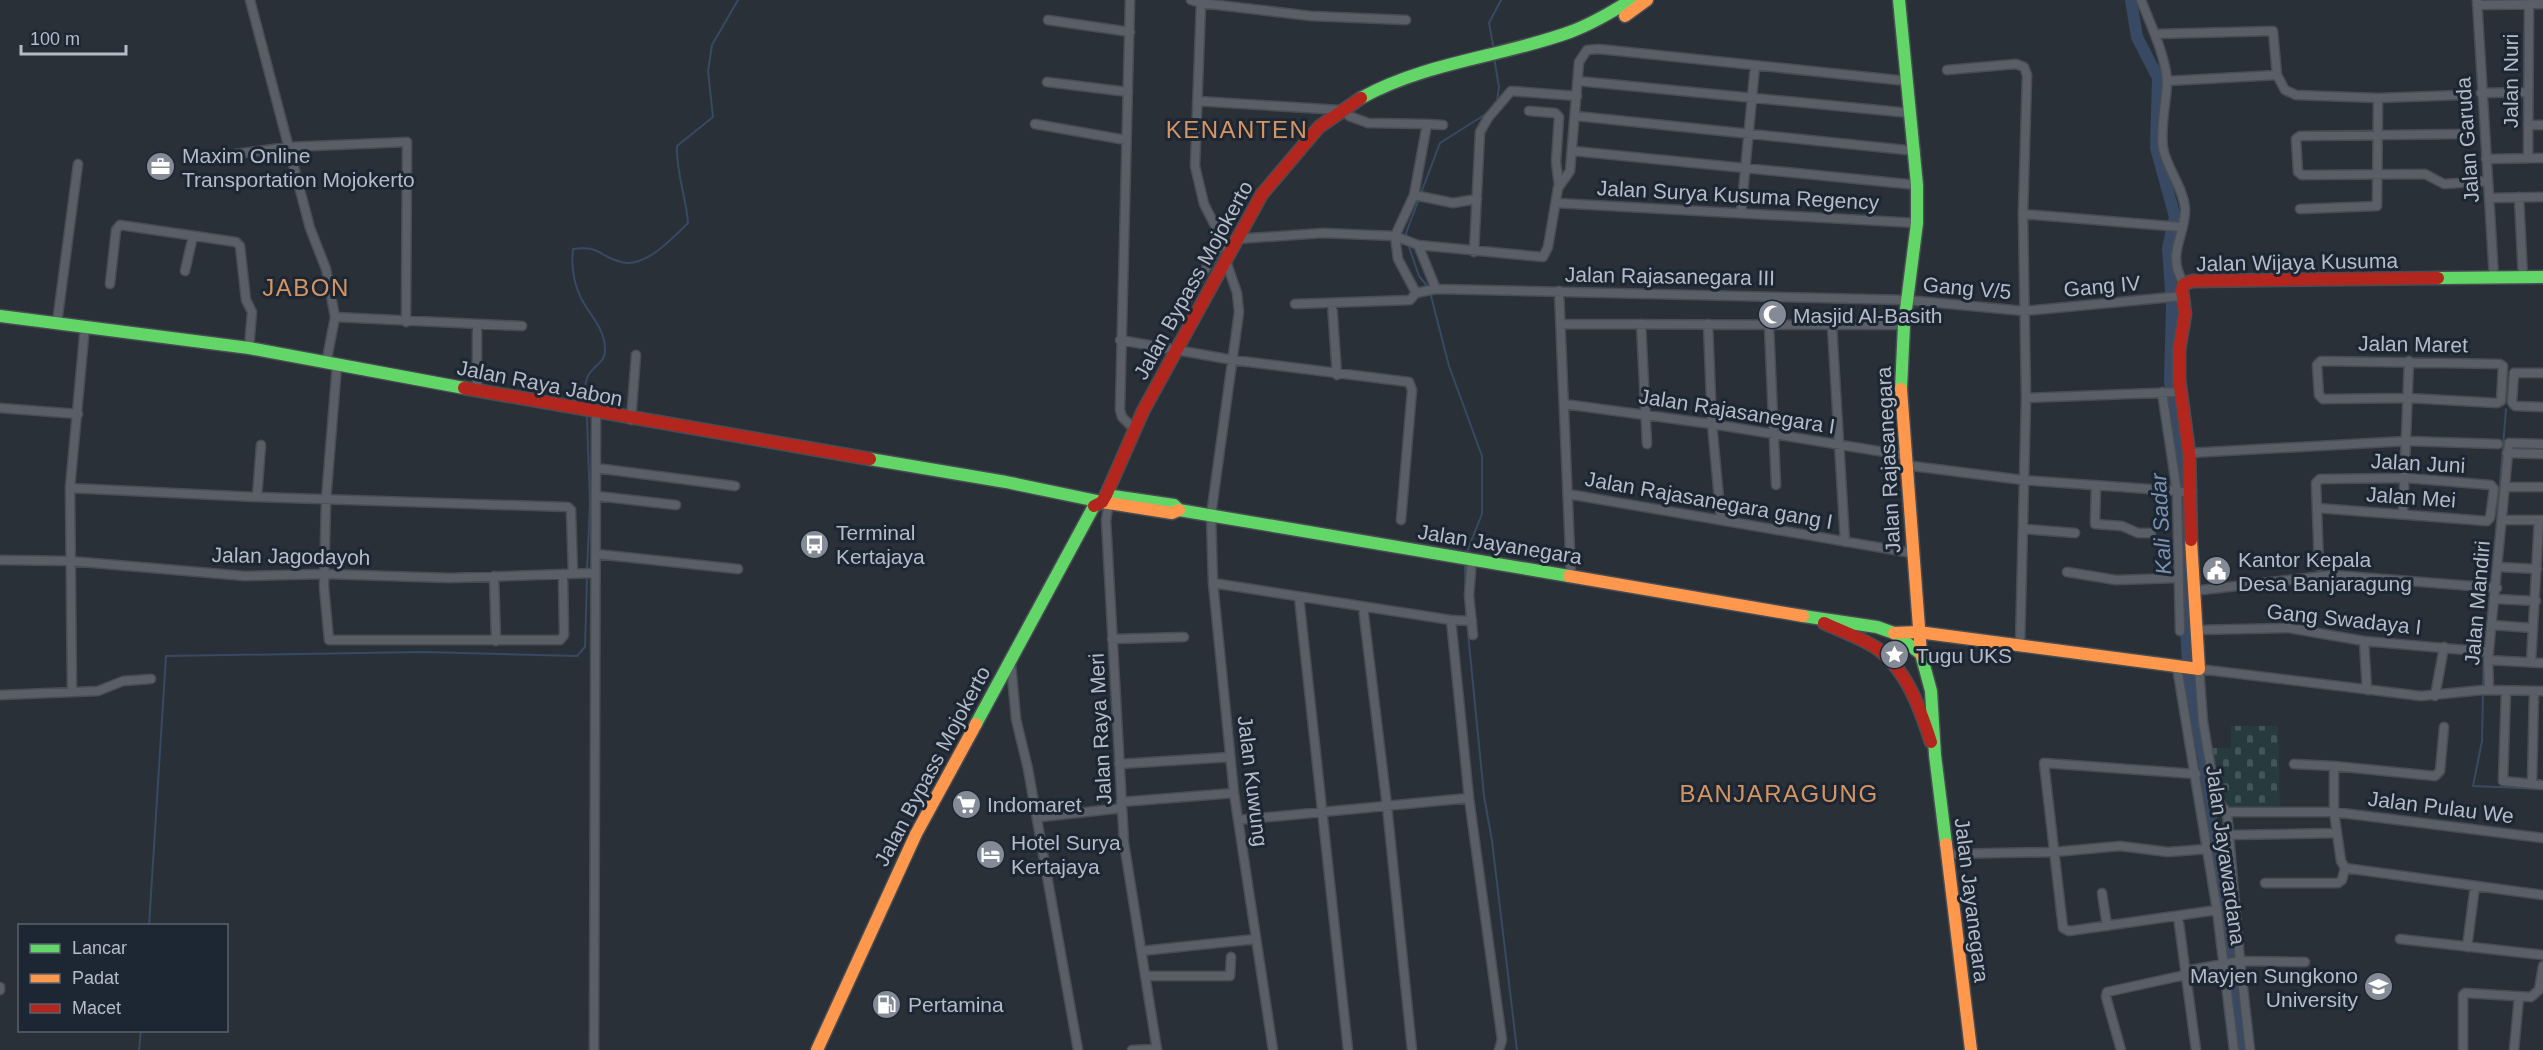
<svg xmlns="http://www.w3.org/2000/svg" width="2543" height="1050" viewBox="0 0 2543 1050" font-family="Arial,sans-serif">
	<defs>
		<pattern id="cemetery-stones" width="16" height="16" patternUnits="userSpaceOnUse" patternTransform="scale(1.5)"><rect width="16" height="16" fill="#273a3e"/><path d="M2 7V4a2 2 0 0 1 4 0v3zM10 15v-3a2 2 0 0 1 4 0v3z" fill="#445559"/></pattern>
	</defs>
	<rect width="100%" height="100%" fill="#2a3038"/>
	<path fill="url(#cemetery-stones)" d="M2231,726H2278L2280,809H2229L2219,797L2211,748H2231Z"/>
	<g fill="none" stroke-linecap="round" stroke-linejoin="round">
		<path stroke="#384963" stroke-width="2" d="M1493,45L1489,23L1501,0
			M1494,57L1499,87L1497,101
			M1421,193L1440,143L1489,112
			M1407,238L1406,233L1419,199
			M1408,244L1419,276L1428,287
			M1430,292L1449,366L1482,456V514L1466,554
			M585,406C584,397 584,383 589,374C596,364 606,362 605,348C604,327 590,316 581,298C573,282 571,267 573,249C600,245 598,256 621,262C644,269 673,238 688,223C686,196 676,173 677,146L713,117L708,71L712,45L738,0
			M587,418L590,504L587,571
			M1465,563L1466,617
			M2493,571L2506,409
			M1467,623L1484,796L1492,841L1517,1050
			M2485,645L2490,603
			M2483,687L2484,659
			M2483,692L2482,741L2473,786L2543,789
			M149,926L166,656L424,652L577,656L585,647L587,577
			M139,1050L141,1030"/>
		<path stroke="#384963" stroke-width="12" d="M2131,0L2137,37L2158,78L2156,148L2175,217L2168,248L2172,305L2170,381L2183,506V576L2189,682L2204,758L2241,1050"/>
		<defs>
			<path id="street" d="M250,0L310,228L326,269L335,317L326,364
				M1191,0L1201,3L1195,166L1204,204L1228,251
				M1202,0L1201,3L1311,16L1406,20
				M2141,0C2150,23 2167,59 2167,83C2166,105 2160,126 2163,148C2167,169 2183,187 2185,208C2186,237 2165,253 2184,284
				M2477,0L2494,278
				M2477,5L2543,4
				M1048,20L1130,32
				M2155,34L2273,31L2277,75
				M1947,70L2016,64L2024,67L2027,75L2023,214
				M1578,81L1910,113
				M2167,81L2277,75L2285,90L2296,95L2378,98L2461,95
				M1047,82L1128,92
				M2481,93L2528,92
				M1197,101L1339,110
				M1529,111L1555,113L1559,117L1556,162L1559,186
				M1349,116L1368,123L1427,124L1414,195L1395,236L1398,259L1416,293L1436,289L1907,300L2024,311L2183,296
				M1576,116L1916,151
				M1035,124L1126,140
				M1427,124L1443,125
				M2528,125H2543
				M2463,134L2300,136L2296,139L2298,172L2302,175L2425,174L2444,184L2488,181
				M1573,151L1917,185
				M212,157L288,147L407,142L406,322
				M2528,158L2529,4
				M2486,159L2543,158
				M1414,195L1453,203L1477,199
				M2519,197L2523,278
				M2489,198L2543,197
				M1556,203L1917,223
				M2300,209L2377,206L2378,98
				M1741,213L1755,66
				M1236,239L1323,233L1395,236L1418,245L1543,257L1548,247L1558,188L1570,171L1579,62L1587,50L1599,49L1907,81
				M1418,245L1436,289
				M1474,252L1480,132L1488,118L1511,91L1577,96
				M1226,261L1237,293L1239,312L1211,515L1213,583L1234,793L1273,1050
				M185,271L193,236
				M110,284L116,230L120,225L236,242L240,246L246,300L252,312L249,348
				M1559,291L1571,575
				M1332,303L1337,375
				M1295,304L1410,300L1416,293
				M1179,313L1221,243
				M335,317L522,326
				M57,323L78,164
				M1561,324L1904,325
				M1641,324L1647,444
				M1708,324L1712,424L1721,520
				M477,326V391
				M1769,326L1776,485
				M1832,326L1845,542
				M1120,340L1233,360L1409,382L1412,390L1401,520
				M2321,361L2500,364L2503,366L2501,401L2497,403L2408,398L2323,399L2319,395L2317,365Z
				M337,365L326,500L324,587L329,640H560L564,635L563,574
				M2543,373H2514L2512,402L2515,406L2543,407
				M2162,392L2177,492L2180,631
				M2026,398L2180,392
				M1564,404L1712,424L1903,455
				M0,408L78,414
				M631,420L636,355
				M1130,425L1122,417L1120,410L1130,0
				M2189,453L2407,441L2498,444
				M2507,453L2543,454
				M1904,465L2023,480L2192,492
				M596,468L735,486
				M2096,485L2095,524L2122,526L2138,533H2151
				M2506,487H2543
				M70,488L257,497L568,507L571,510L573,573
				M1568,494L1912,553
				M597,496L676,505
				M257,497L261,445
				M1109,503L1106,520L1124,843L1157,1050
				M2317,508L2487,521L2490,518L2494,489L2491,485L2406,478L2320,479L2316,483L2319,566
				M2403,514L2409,361
				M2503,520H2543
				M2024,529L2075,533
				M596,554L738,569
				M1472,559L1469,595L1473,635
				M0,560L70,561L245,576L325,574L450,578L595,573
				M2499,567L2537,569
				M2067,572L2116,580L2177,578
				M494,576L496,641
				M1213,583L1451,620L1469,798L1502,1040L1499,1050
				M2193,591L2333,575L2497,588
				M1299,597L1348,1050
				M2496,599L2536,601
				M1363,607L1387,806L1412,1050
				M1451,620L1472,621
				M2491,625L2533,628
				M2195,630L2289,628L2364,641L2489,652
				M1112,639L1184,637
				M2364,641L2367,690
				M2020,647L2026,398L2023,214L2181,227
				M2488,660L2543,663
				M2531,662L2539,520
				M1011,664L1016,719L1028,769L1078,1050
				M2177,667L2217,910L2234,1050
				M2489,690L2488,660L2509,443L2543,444
				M2506,691L2503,781L2543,785
				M72,692L70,488L85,326
				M0,695L98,691L123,681L151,679
				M2435,696L2444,647
				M1119,764L1230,757
				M2294,764L2334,766
				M2196,774L2044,763L2063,928L2069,931L2217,910
				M2532,784L2534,691
				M1121,802L1234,793
				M2227,812H2334L2543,838
				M1041,817L1122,808
				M1238,820L1469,798
				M2229,835L2337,833
				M1947,854L2054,852L2120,846L2168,852L2207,849
				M2345,868L2341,861L2334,812V766L2435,776L2440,771L2444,727
				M2345,868L2543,895
				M2265,883H2338L2342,880L2345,868
				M2102,893L2107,926
				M2178,916L2196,1050
				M2400,939L2543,955
				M2467,947L2475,886
				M1141,951L1256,939
				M2185,971L2240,961L2227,812L2216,799L2203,722L2199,669L2421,696L2483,690L2543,691
				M1145,976H1230L1231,957
				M0,987V990
				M594,1050L596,413
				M1132,1050L1157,1049
				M2121,1050L2106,997L2107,992L2185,975
				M2250,1050L2240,961L2305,962
				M2463,1050V995L2465,993L2531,997L2539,990L2543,966
				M2514,1050L2519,997"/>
			<path id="fast" d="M1899,0L1917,185V223L1904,325L1901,389
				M1361,98C1426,62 1501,57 1570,32C1592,24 1612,12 1631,0
				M2438,278L2543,277
				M0,316L249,348L464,388
				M870,459L1006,482L1102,502
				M1106,495L1174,505L1179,510L1569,576
				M1803,616L1877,627L1894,633L1921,654L1931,691L1935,755L1946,844
				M976,724L1094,506"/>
			<path id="slow" d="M1625,16L1647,0
				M1901,389L1921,654
				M1102,502L1172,513L1179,510
				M1569,576L1803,616
				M1894,633L1918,632L2199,669L2191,540
				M1946,844L1971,1050
				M817,1050L916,834L976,724"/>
			<path id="jam" d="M464,388L870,459
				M1094,506L1102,502L1106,495L1143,411L1262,194L1319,127L1361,98
				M2191,540L2189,453L2179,379V350L2185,314L2182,290L2184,284L2192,281L2438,278
				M1824,623C1841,631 1859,637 1875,647C1906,668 1920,708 1931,742"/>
		</defs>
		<use href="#street" stroke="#484c53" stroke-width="11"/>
		<use href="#fast" stroke="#484c53" stroke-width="15"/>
		<use href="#slow" stroke="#484c53" stroke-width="15"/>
		<use href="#jam" stroke="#484c53" stroke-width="15"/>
		<use href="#street" stroke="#5a5e66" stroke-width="8"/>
		<use href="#fast" stroke="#63d668" stroke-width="12"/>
		<use href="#slow" stroke="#ff974d" stroke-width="12"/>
		<use href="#jam" stroke="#b3261e" stroke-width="12"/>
	</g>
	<defs>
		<symbol id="office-disc" viewBox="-11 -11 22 22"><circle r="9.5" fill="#848b96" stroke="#1d2633"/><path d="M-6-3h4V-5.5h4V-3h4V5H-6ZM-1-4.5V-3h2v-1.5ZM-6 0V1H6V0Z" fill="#fff"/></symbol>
		<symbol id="mosque-disc" viewBox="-11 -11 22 22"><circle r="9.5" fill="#848b96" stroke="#1d2633"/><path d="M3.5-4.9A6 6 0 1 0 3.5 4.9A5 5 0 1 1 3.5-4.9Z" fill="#fff"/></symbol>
		<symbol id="bus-disc" viewBox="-11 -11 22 22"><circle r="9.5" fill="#848b96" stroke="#1d2633"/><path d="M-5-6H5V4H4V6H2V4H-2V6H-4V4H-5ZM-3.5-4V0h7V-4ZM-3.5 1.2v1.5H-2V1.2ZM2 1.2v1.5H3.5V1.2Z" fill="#fff"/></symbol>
		<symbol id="civic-disc" viewBox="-11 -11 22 22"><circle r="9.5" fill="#848b96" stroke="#1d2633"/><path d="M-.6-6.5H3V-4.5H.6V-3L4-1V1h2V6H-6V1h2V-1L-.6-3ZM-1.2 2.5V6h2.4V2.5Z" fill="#fff"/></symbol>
		<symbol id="sight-disc" viewBox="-11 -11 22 22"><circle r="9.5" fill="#848b96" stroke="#1d2633"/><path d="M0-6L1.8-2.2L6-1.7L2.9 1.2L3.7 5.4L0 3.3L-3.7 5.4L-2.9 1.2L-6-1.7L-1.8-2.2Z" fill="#fff"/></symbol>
		<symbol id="supermarket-disc" viewBox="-11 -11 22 22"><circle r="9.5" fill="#848b96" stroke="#1d2633"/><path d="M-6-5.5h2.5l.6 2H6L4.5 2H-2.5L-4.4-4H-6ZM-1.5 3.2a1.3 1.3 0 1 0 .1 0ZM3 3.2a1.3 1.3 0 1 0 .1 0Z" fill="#fff"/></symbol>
		<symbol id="hotel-disc" viewBox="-11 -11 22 22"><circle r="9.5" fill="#848b96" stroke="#1d2633"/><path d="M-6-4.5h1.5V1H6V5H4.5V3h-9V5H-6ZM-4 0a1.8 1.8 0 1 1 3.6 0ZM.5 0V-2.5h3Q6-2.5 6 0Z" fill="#fff"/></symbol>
		<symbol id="university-disc" viewBox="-11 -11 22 22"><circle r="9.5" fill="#848b96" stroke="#1d2633"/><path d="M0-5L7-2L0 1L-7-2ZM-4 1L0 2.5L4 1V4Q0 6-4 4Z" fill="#fff"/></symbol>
		<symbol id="fuel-disc" viewBox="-11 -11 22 22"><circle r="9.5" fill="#848b96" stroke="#1d2633"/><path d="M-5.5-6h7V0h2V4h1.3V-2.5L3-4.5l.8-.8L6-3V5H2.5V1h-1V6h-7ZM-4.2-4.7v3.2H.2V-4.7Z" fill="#fff"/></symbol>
	</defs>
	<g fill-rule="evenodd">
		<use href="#office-disc" x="144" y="150" width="33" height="33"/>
		<use href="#mosque-disc" x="1756" y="298" width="33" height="33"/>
		<use href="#bus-disc" x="798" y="528" width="33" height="33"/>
		<use href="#civic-disc" x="2200" y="554" width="33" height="33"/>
		<use href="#sight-disc" x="1878" y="638" width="33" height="33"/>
		<use href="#supermarket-disc" x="950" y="788" width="33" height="33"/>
		<use href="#hotel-disc" x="974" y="838" width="33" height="33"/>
		<use href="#university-disc" x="2362" y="970" width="33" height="33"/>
		<use href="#fuel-disc" x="870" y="988" width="33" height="33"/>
	</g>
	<g text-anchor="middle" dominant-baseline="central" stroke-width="6" stroke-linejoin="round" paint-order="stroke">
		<g font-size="21" fill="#b4bcc9" stroke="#1d2633">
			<text transform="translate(2510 81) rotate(-90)">Jalan Nuri</text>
			<text transform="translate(2467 140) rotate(-94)">Jalan Garuda</text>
			<text transform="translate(1738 195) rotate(3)">Jalan Surya Kusuma Regency</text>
			<text transform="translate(2297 262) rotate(-1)">Jalan Wijaya Kusuma</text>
			<text transform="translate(1670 276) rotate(1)">Jalan Rajasanegara III</text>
			<text transform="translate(1193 280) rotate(-61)">Jalan Bypass Mojokerto</text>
			<text transform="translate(2102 286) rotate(-5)">Gang IV</text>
			<text transform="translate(1967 288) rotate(5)">Gang V/5</text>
			<text transform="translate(2413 344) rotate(1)">Jalan Maret</text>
			<text transform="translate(540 383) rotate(11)">Jalan Raya Jabon</text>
			<text transform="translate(1737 411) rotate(9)">Jalan Rajasanegara I</text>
			<text transform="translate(1888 460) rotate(-93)">Jalan Rajasanegara</text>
			<text transform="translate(2418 463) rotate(3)">Jalan Juni</text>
			<text transform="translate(2411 497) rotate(4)">Jalan Mei</text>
			<text transform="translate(1709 500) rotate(10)">Jalan Rajasanegara gang I</text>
			<text transform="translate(1500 544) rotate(9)">Jalan Jayanegara</text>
			<text transform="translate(291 556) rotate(1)">Jalan Jagodayoh</text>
			<text transform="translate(2477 603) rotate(-85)">Jalan Mandiri</text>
			<text transform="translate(2344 619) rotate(6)">Gang Swadaya I</text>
			<text transform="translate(1100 729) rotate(-93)">Jalan Raya Meri</text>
			<text transform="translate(932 766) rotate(-62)">Jalan Bypass Mojokerto</text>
			<text transform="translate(1253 781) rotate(83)">Jalan Kuwung</text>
			<text transform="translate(2441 807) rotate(7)">Jalan Pulau We</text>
			<text transform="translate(2226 855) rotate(82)">Jalan Jayawardana</text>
			<text transform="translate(1972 900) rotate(83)">Jalan Jayanegara</text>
		</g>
		<g font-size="21" fill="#b4bcc9" stroke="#1d2633" text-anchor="start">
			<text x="182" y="155">Maxim Online<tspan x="182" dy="24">Transportation Mojokerto</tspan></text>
			<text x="1793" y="315">Masjid Al-Basith</text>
			<text x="836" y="532">Terminal<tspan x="836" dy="24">Kertajaya</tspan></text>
			<text x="2238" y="559">Kantor Kepala<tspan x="2238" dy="24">Desa Banjaragung</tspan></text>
			<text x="1916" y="655">Tugu UKS</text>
			<text x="987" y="804">Indomaret</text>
			<text x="1011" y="842">Hotel Surya<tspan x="1011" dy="24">Kertajaya</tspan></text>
			<text x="2358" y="975" text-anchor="end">Mayjen Sungkono<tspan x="2358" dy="24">University</tspan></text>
			<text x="908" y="1004">Pertamina</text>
		</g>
		<g font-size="22" font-style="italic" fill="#7c92b1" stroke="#1d2633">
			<text transform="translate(2161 524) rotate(-93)">Kali Sadar</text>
		</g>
		<g font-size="24" letter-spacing="1.5" fill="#d59563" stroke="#1d2633">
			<text x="1237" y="129">KENANTEN</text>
			<text x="306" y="287">JABON</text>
			<text x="1779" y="793">BANJARAGUNG</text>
		</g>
	</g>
	<rect x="18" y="924" width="210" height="108" fill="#1d2633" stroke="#59626f" stroke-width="1.5"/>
	<rect x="30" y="944" width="30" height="9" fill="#63d668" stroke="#59626f" stroke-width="1.5"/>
	<text x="72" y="954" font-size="18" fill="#b4bcc9">Lancar</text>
	<rect x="30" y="974" width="30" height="9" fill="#ff974d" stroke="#59626f" stroke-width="1.5"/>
	<text x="72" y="984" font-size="18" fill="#b4bcc9">Padat</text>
	<rect x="30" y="1004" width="30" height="9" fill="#b3261e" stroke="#59626f" stroke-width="1.5"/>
	<text x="72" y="1014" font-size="18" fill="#b4bcc9">Macet</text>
	<path d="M21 45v9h105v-9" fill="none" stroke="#b4bcc9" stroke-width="3"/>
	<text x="30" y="45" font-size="18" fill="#b4bcc9" stroke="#1d2633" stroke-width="4.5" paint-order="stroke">100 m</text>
</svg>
